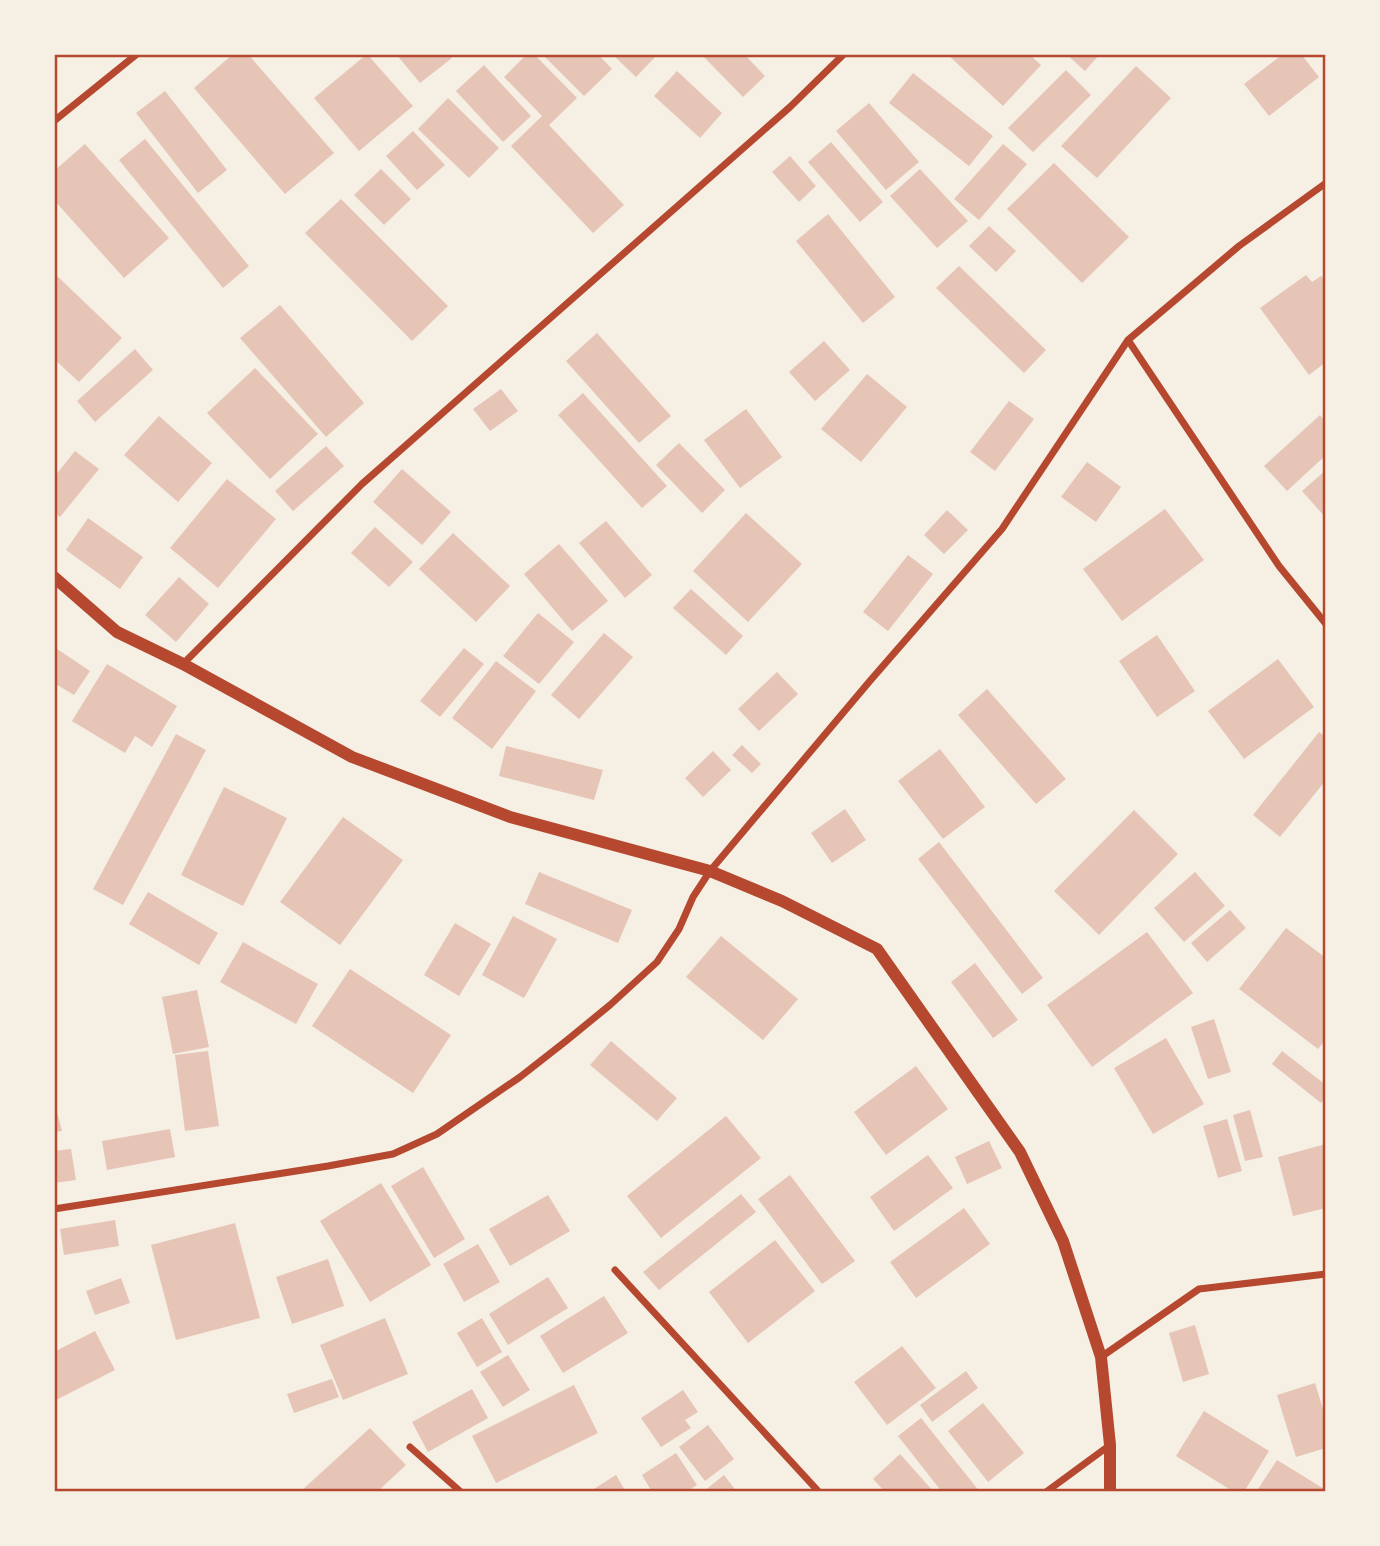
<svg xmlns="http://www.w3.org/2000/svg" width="1380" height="1546" viewBox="0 0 1380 1546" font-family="'DejaVu Sans',sans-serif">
	<rect width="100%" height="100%" fill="#f6efe4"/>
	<path fill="#e6c5b7" d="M233,54H248L334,153L285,194L194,88Z
		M367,54L413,106L359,151L314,98Z
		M396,54H449L452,58L420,83Z
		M527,54H534L577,98L549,125L624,205L593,233L511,146L542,116L504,77Z
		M542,54H598L612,69L584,96Z
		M612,54H658L636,77Z
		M701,54H744L765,76L743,97Z
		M947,54H1029L1041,65L1003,106Z
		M1066,54H1100L1085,71Z
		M1283,54H1301L1319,77L1269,116L1244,84Z
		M484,65L531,116L503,142L456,91Z
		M1136,66L1171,98L1097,178L1061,146Z
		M1066,70L1091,95L1033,152L1008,128Z
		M677,71L722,113L700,138L654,96Z
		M913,73L993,136L969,166L889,103Z
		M165,91L227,170L198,193L136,113Z
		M448,98L499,148L469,178L418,129Z
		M869,103L919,162L886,190L836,131Z
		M413,131L445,165L417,190L386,156Z
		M145,139L249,266L223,288L119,160Z
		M831,142L883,202L860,222L808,162Z
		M85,144L169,238L124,278L54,200V171Z
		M1003,144L1027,164L979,220L954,199Z
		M790,156L816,186L799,202L772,172Z
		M1054,163L1129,237L1082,283L1007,209Z
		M381,169L411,199L384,225L354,195Z
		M920,169L968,221L937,248L890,196Z
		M341,199L448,306L412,341L305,233Z
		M828,214L895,297L863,323L796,241Z
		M989,226L1016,251L996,272L969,246Z
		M959,266L1046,350L1024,373L936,288Z
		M54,273L122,338L79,382L54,359Z
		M1306,275L1312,282L1321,276L1326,282V362L1309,375L1260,308Z
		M280,305L364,403L326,437L240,338Z
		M597,333L671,416L639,443L566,361Z
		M824,341L850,370L815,401L789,372Z
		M135,349L153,370L95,422L77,401Z
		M255,368L318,434L270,479L207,413Z
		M867,374L907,407L861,462L821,429Z
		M501,389L518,411L490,431L473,409Z
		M583,393L667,486L642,508L558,415Z
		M1009,401L1034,419L995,471L970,452Z
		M746,409L782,457L740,488L704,440Z
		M1320,415L1326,422V455L1287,491L1264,466Z
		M159,416L212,463L178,502L124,455Z
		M679,443L725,490L702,513L656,465Z
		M326,446L344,466L293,511L275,491Z
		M75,451L99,469L60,517L54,512V477Z
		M1087,462L1121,487L1096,522L1061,497Z
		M402,469L451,512L422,545L373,502Z
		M1326,470V518L1302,491Z
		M227,479L276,519L218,588L170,548Z
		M1165,509L1204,560L1122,621L1083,569Z
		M947,510L968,530L944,554L924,535Z
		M746,513L802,564L748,622L693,571Z
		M88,518L143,557L120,589L66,550Z
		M606,521L652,575L625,598L579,543Z
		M375,527L413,562L389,587L351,553Z
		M453,533L510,586L476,622L419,569Z
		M559,544L608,601L572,631L524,574Z
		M908,555L933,574L888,631L863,612Z
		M179,577L209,604L176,642L145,615Z
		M691,589L743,636L726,655L673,608Z
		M538,613L574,642L539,684L503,656Z
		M604,633L633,657L579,719L551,695Z
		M1157,635L1195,691L1157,717L1119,661Z
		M54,647L90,671L74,695L54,683Z
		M464,648L484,664L440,717L420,701Z
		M1278,659L1314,707L1244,759L1208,711Z
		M496,661L536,691L492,749L452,718Z
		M107,664L177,706L152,747L135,736L125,753L72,721Z
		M777,672L798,694L759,731L738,709Z
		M987,689L1066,779L1036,804L958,715Z
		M1319,732L1326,737V780L1280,837L1253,815Z
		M176,734L206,750L123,905L93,889Z
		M742,745L761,764L752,773L732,755Z
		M506,746L603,770L594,800L499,776Z
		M940,749L985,807L943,839L898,781Z
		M713,751L731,770L703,797L685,778Z
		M224,787L287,818L243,906L181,875Z
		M845,809L866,840L832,863L811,833Z
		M1134,810L1178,854L1099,935L1054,891Z
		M343,817L403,860L340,945L280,902Z
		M939,842L1043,978L1022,994L918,859Z
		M539,872L632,910L618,943L525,904Z
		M1195,872L1225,906L1184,942L1154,908Z
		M148,892L218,933L199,965L129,924Z
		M1230,910L1246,928L1207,962L1191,943Z
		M513,916L557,939L524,998L482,975Z
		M455,923L491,944L459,996L424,975Z
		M1286,928L1326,958V1039L1318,1049L1239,989Z
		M1147,932L1193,993L1092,1067L1047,1005Z
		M721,936L798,999L763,1040L686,977Z
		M243,942L318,984L296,1024L220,982Z
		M975,963L1018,1020L993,1038L951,982Z
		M350,969L451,1035L413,1093L312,1026Z
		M197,990L209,1047L173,1054L162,997Z
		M1214,1019L1231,1072L1208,1079L1191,1027Z
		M1166,1038L1204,1104L1153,1134L1114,1068Z
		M611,1041L677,1098L657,1121L590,1065Z
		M208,1051L219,1126L185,1131L175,1055Z
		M1282,1051L1326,1085V1097L1321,1103L1272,1064Z
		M916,1066L948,1109L886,1155L854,1112Z
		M54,1100L62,1131L54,1132Z
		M1250,1110L1263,1157L1245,1161L1233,1115Z
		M726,1116L761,1158L661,1238L627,1196Z
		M1227,1119L1242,1171L1218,1178L1203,1126Z
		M170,1129L175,1157L107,1170L102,1141Z
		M989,1141L1002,1168L967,1184L955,1157Z
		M1326,1144V1208L1293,1216L1278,1157Z
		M71,1149L76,1180L54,1183V1151Z
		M928,1155L953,1188L894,1231L870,1197Z
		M423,1167L465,1239L434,1258L391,1186Z
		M790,1175L855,1261L822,1284L758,1199Z
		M381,1183L431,1265L370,1302L320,1221Z
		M741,1194L756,1212L659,1290L643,1272Z
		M548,1195L570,1231L510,1266L489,1229Z
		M964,1208L990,1244L916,1298L890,1262Z
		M115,1220L119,1246L64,1255L60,1229Z
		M235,1223L260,1318L176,1340L151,1245Z
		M775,1240L815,1291L748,1343L709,1292Z
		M478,1244L500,1282L464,1302L443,1264Z
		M328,1259L344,1306L292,1324L276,1277Z
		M548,1277L568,1308L508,1345L489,1314Z
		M121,1278L130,1303L95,1315L86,1291Z
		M604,1296L628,1333L563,1373L540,1336Z
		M385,1318L408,1374L343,1400L320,1345Z
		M482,1318L502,1352L477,1367L457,1333Z
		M1195,1325L1209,1374L1183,1382L1169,1333Z
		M95,1331L115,1370L54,1401V1352Z
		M902,1346L936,1388L887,1425L854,1382Z
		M508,1355L530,1390L503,1407L480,1372Z
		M966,1371L978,1388L932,1422L920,1405Z
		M332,1379L339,1397L294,1413L287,1394Z
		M1315,1383L1326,1419V1448L1296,1457L1277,1395Z
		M574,1385L598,1433L496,1483L472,1436Z
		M472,1389L488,1418L428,1452L412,1422Z
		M683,1390L698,1412L685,1420L691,1428L661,1447L641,1418Z
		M983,1403L1024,1453L988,1482L948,1431Z
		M1204,1411L1269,1451L1244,1492H1234L1176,1456Z
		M921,1418L980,1492H942L898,1436Z
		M708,1425L734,1459L705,1481L679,1447Z
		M370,1428L406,1465L377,1492H300Z
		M676,1453L697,1485L686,1492H652L642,1475Z
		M900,1454L934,1492H885L873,1479Z
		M1277,1460L1326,1490V1492H1256Z
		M616,1475L626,1492H589Z
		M724,1475L737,1492H703Z"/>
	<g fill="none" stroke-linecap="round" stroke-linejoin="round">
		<path stroke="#b5482f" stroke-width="7" d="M54,121L137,54
			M1128,340L1279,566L1326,624
			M183,664L362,484L790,107L844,54
			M54,1209L328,1166L393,1154L437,1134L520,1077L566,1041L610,1005L657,962L679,929L693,897L710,871L869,682L1002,529L1128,340L1239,246L1326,183
			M615,1270L819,1492
			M1101,1357L1199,1289L1326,1274
			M410,1447L461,1492
			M1046,1492L1110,1445"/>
		<path stroke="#b5482f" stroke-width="12" d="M54,577L117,632L183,664L352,757L510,817L710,871L782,901L877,949L1020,1152L1063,1241L1101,1357L1110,1445V1492"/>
	</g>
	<rect width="1380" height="1546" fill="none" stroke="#f6efe4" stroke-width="112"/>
	<rect x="56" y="56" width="1268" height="1434" fill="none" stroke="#b5482f" stroke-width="2.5"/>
</svg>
